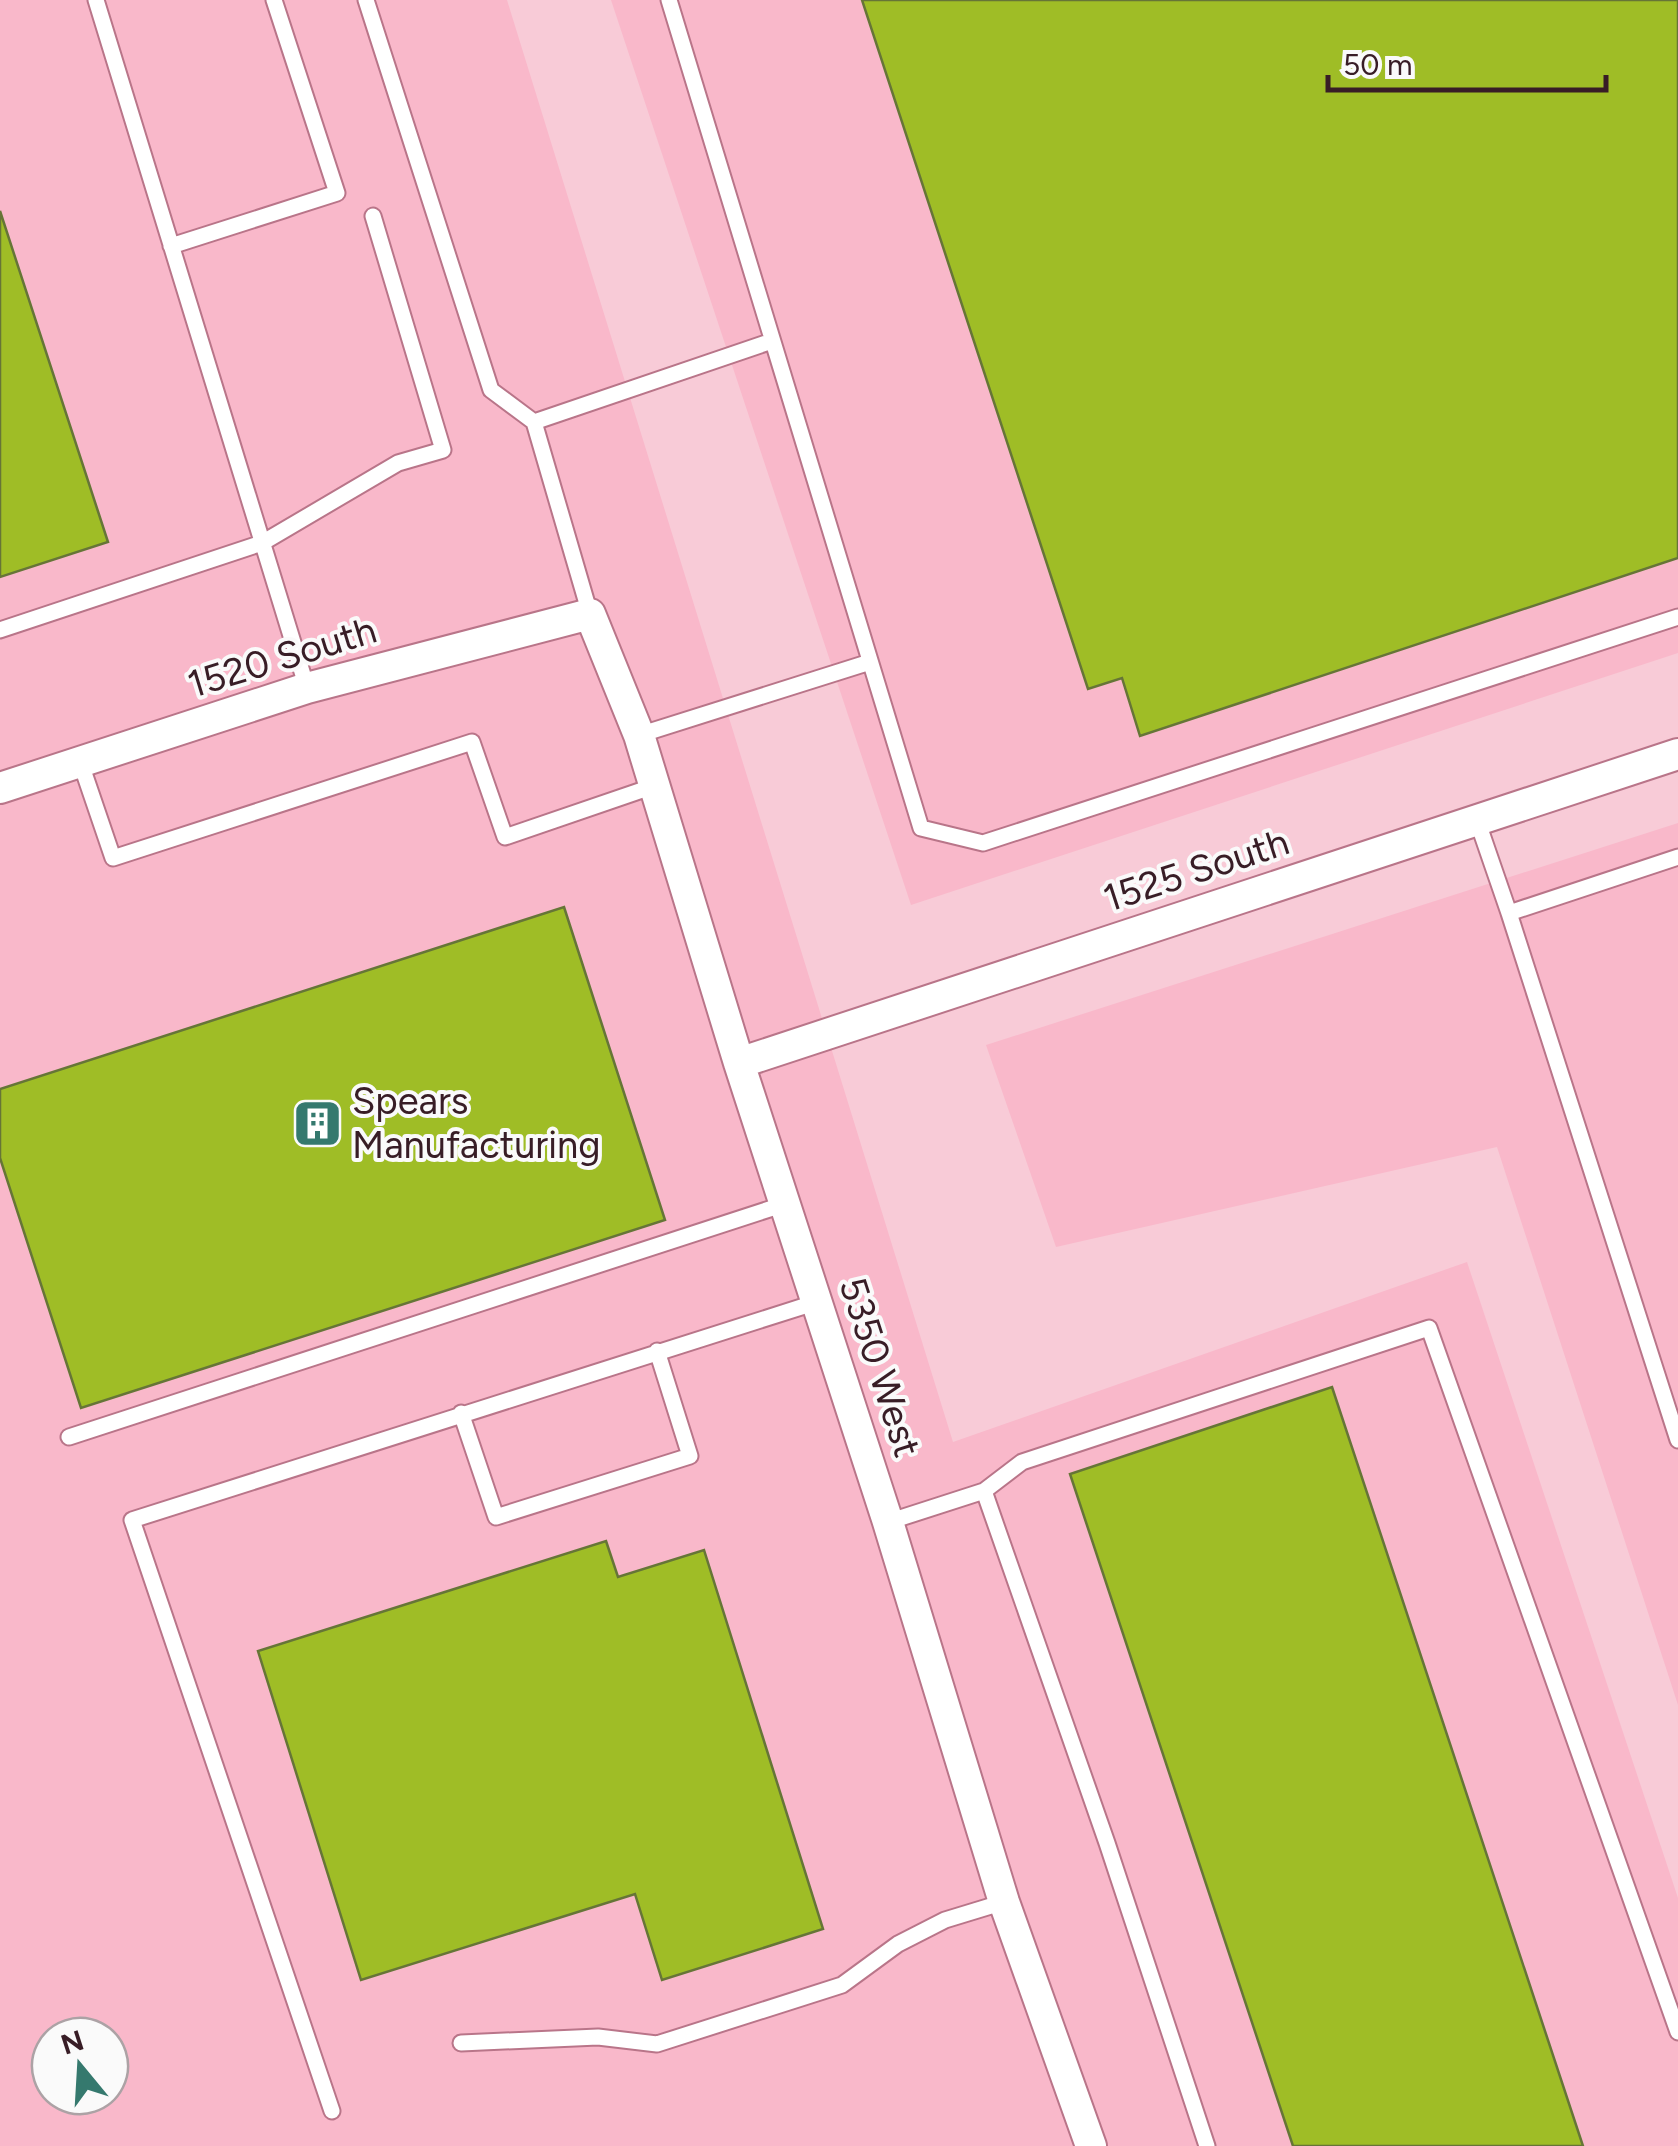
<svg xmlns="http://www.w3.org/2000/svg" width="1678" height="2146" viewBox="0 0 1678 2146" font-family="Figtree,sans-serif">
	<rect width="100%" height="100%" fill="#f8cbd7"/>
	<path fill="#f9b8ca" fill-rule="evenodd" d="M0,0H507L953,1442L1467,1262L1678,1898V2146H0ZM50,2036H110V2096H50Z
		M611,0H1678V653L911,905Z
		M1678,823V1705L1497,1147L1056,1247L986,1045Z"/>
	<path fill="#9fbd26" stroke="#667537" stroke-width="2.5" d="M862,0H1678V558L1140,736L1122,678L1088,689Z
		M0,211L108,542L0,577Z
		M564,907L665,1220L81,1408L0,1158V1089Z
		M1332,1387L1583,2146H1293L1070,1474Z
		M606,1541L618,1577L704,1550L823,1929L662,1980L635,1894L361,1980L258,1651Z"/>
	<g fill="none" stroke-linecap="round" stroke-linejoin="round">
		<defs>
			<path id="lane" d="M96,0L307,688
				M366,0L491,390L534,422
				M669,0L921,828L983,843L1678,617
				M171,246L337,193L274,0
				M590,614L534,422L772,341
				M0,630L262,543L398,463L443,450L373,216
				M639,735L870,662
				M80,761L113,858L472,742L505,837L654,786
				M1477,820L1509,913
				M1678,857L1509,913L1678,1440
				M461,1413L496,1517L690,1456L657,1351
				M69,1437L785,1204
				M984,1491L1022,1462L1429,1328L1678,2032
				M888,1522L984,1491L1107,1843L1207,2146
				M461,2043L598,2037L657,2044L842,1985L898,1944L945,1920L1004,1902
				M332,2111L132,1520L817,1302"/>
			<path id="street" d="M0,788L307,688L590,614L639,735L739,1063L888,1522L1004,1902L1091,2146
				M739,1063L1678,754"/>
		</defs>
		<use href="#lane" stroke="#b97589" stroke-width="19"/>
		<use href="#street" stroke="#b97589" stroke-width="34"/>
		<use href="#lane" stroke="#fff" stroke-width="15"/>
		<use href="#street" stroke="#fff" stroke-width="30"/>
	</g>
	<defs>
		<symbol id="building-square" viewBox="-11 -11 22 22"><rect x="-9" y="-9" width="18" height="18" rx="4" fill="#35796e" stroke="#fafafa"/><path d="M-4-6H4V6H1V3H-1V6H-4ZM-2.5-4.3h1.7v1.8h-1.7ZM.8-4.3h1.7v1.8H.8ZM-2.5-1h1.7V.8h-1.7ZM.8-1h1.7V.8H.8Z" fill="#fff"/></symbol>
	</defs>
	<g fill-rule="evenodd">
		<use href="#building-square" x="290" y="1096" width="55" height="55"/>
	</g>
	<g text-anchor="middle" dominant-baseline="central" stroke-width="8" stroke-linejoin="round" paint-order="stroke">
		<g font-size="38" fill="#381d26" stroke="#fafafa">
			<text transform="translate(282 657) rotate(-17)">1520 South</text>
			<text transform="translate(1196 870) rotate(-18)">1525 South</text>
			<text transform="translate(880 1367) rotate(72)">5350 West</text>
		</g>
		<g font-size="38" fill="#381d26" stroke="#fafafa" text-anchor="start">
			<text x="352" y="1101">Spears<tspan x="352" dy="44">Manufacturing</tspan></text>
		</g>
	</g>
	<g transform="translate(80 2066) rotate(342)"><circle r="48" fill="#fafafa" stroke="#aca2a5" stroke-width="2.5"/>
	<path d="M0-8L18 38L0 25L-18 38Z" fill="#35796e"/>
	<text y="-15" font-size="28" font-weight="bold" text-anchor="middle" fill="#381d26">N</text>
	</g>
	<path d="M1328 75v15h278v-15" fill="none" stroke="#381d26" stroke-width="5"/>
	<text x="1343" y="75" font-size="30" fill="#381d26" stroke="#fafafa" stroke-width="8" paint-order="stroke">50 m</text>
</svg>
